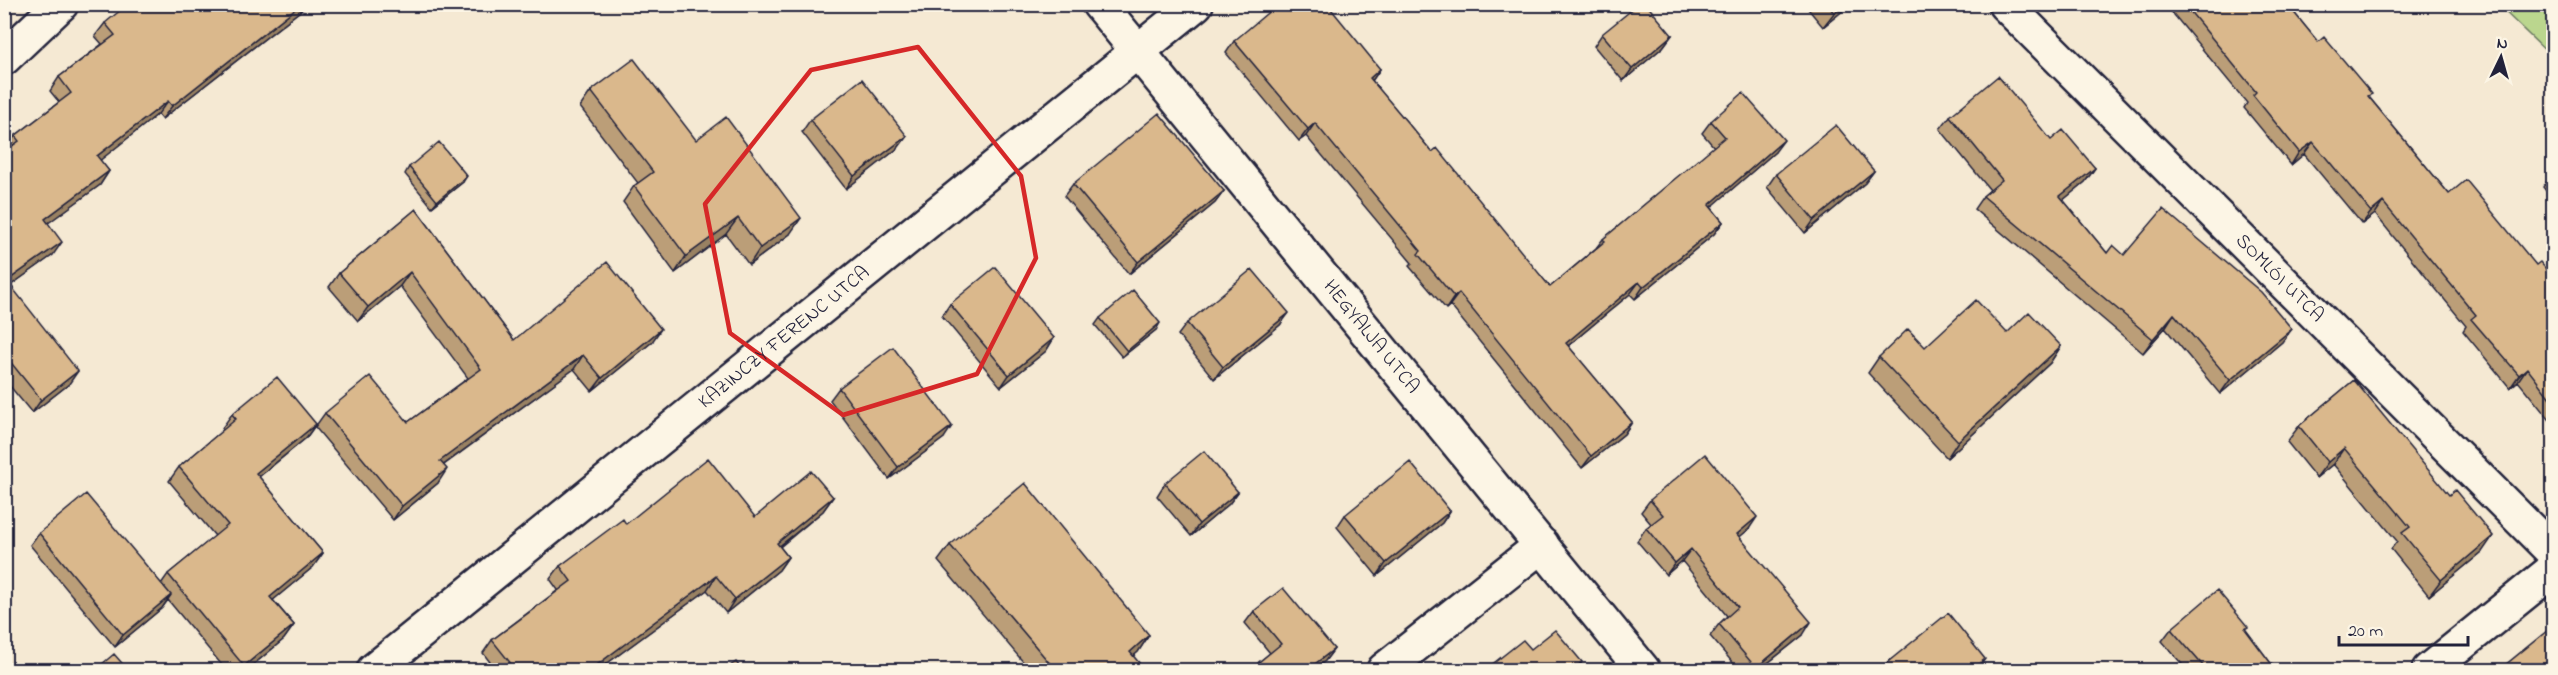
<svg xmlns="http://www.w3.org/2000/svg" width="2558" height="675" viewBox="0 0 2558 675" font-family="'Indie Flower',sans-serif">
	<rect width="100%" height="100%" fill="#f5e9d3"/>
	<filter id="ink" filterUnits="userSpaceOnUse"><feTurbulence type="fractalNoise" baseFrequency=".0167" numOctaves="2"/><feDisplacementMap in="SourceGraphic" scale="12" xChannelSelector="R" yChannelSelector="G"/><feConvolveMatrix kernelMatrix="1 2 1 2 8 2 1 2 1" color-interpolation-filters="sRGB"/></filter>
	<g filter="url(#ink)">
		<path fill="#bbd68e" stroke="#6e7c64" stroke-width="1.5" d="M2498,5H2553V58Z"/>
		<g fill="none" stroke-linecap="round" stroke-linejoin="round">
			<defs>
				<g id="street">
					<path id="s1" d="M1099,4L1643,670"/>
					<path id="s2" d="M2005,4L2554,553"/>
					<path d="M4,58L61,4"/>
					<path id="s3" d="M374,670L1196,4"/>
					<path d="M1384,670L1542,545"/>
					<path d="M2429,670L2554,569"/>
				</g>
			</defs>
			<use href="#street" stroke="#22223b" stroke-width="38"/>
			<use href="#street" stroke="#fcf5e5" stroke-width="33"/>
		</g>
		<path fill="#bb9e78" stroke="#22223b" stroke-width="1.5" d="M309,4L162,119L158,114L100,160L109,171L100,185L48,223L53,255L11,285L69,384L32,413L4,379V152L6,150L5,149L15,136L59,102L50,91L59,77L102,44L95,36L105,23Z
			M1804,4H1851L1823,27Z
			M2165,4H2287L2318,42L2369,97L2449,194L2536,265L2553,277V424L2518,381L2510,388L2463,331L2466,326L2375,214L2362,224L2304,154L2291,165L2244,108L2247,103Z
			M1602,34L1672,35L1663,47L1623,81L1594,46Z
			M1234,41L1380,69L1372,81L1432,152L1550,287L1596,248L1603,239L1714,147L1702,133L1711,121L1775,152L1711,207L1723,222L1714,234L1635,299L1630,294L1568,346L1632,422L1624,434L1582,468L1450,305L1446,309L1409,266L1412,263L1306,136L1299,141L1226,53Z
			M591,91L696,140L790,234L749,265L726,234L675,273L623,202L634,186L638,183L580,107Z
			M1950,116L2051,140L2095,168L2085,182L2063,200L2107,253L2124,255L2282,342L2220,394L2165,328L2143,353L1974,209L1983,196L1990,190L1940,129Z
			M810,120L907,136L898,148L846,189L802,132Z
			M409,167L463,182L432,207L405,174Z
			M1874,171L1865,183L1805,233L1767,187L1776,174Z
			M2553,173V200L2543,187Z
			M1073,184L1224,191L1215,203L1129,274L1064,196Z
			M416,209L514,340L652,342L592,391L574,369L444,465L438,483L393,520L315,427L325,413L408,422L468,378L400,286L358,321L329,287L339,273Z
			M950,304L1054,338L1046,351L1001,387L942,316Z
			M1100,318L1156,330L1122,357L1095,325Z
			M1187,323L1280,325L1214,379L1178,335Z
			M2007,333L2061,346L2050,363L1947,458L1868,373L1879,357Z
			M2354,380L2482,552L2429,596L2391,549L2397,541L2333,464L2316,478L2287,442L2299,426Z
			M839,388L944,438L889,479L830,400Z
			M232,414L316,424L306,438L259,477L323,553L313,567L273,600L294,625L284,639L247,670H226L168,600L162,608L115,647L30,545L39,533L161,584L168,574L215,536L169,481L179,467L223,430L222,428Z
			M1165,483L1238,492L1229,504L1191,536L1157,496Z
			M833,497L823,511L780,547L788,557L779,570L726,613L707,590L598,670H496L483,653L492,640L558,590L550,579L560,566Z
			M1650,500L1749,529L1739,537L1803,635L1759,670H1739L1710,636L1719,624L1727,616L1682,561L1666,575L1637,541L1646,528L1651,524L1641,512Z
			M1450,511L1442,523L1377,576L1337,527L1345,515Z
			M950,545L1149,635L1138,652L1133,656L1145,670H1030L938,561Z
			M1254,611L1334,649L1325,661L1314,670H1253L1259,662L1270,653L1245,623Z
			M2171,629L2246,630L2276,670H2187L2162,641Z"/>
		<path fill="#998162" stroke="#22223b" stroke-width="1.5" d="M301,4H309L162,119L172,106Z
			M1844,4H1851L1823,27L1834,13Z
			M1672,35L1663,47L1623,81L1632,69Z
			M1380,69L1372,81L1370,78Z
			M168,101L158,114L88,170L97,156Z
			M1315,123L1306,136L1299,141L1308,129Z
			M907,136L898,148L846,189L854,176Z
			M1784,140L1775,152L1700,217L1709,205Z
			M2313,142L2304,154L2291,165L2299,152Z
			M2095,168L2085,182L2051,210L2060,196Z
			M109,171L100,185L36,232L45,219Z
			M1874,171L1865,183L1805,233L1814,220Z
			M467,176L463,182L432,207L437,201Z
			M1224,191L1215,203L1129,274L1138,262Z
			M2383,202L2375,214L2362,224L2371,212Z
			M738,218L726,234L675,273L686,256Z
			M801,218L790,234L749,265L760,248Z
			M1723,222L1714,234L1635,299L1643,287Z
			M62,242L53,255L4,290L7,281Z
			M410,272L400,286L358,321L368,307Z
			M1639,282L1630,294L1557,355L1566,343Z
			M1459,293L1450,305L1446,309L1454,297Z
			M1289,313L1280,325L1214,379L1223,367Z
			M2174,314L2165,328L2143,353L2153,339Z
			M1160,323L1156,330L1122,357L1127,351Z
			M661,329L652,342L592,391L602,378Z
			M2292,329L2282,342L2220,394L2230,380Z
			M1054,338L1046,351L1001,387L1009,375Z
			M2061,346L2050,363L1947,458L1958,441Z
			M583,355L574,369L431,474L440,461Z
			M2527,368L2518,381L2510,388L2519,375Z
			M78,371L69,384L32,413L41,400Z
			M1632,422L1624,434L1582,468L1591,456Z
			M316,424L306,438L246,487L256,473Z
			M952,426L944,438L889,479L898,467Z
			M2344,448L2333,464L2316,478L2328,462Z
			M447,469L438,483L393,520L402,506Z
			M1238,492L1229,504L1191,536L1199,524Z
			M833,497L823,511L767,556L777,543Z
			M1450,511L1442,523L1377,576L1386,563Z
			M1757,517L1749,529L1728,547L1737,534Z
			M2493,536L2482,552L2429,596L2441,580Z
			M1691,549L1682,561L1666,575L1675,563Z
			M323,553L313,567L260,611L270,597Z
			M788,557L779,570L726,613L735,599Z
			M716,576L707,590L598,670H592L594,667Z
			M171,595L162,608L115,647L123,635Z
			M1811,622L1803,635L1759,670H1754Z
			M294,625L284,639L247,670H242L244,666Z
			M1149,635L1138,652L1119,668L1130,652Z
			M1334,649L1325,661L1314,670H1307Z
			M1985,659L1977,670H1971Z
			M1582,662L1576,670H1572Z"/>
		<path fill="#dab88c" stroke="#22223b" stroke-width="1.5" d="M128,4H301L172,106L168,101L97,156L109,171L45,219L62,242L7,281L78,371L41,400L4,354V152L19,141L15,136L71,93L59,77L115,35L105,23Z
			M1278,4H1327L1380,69L1370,78L1432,152L1437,148L1550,287L1605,241L1603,239L1725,137L1711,121L1743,93L1784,140L1709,205L1723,222L1643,287L1639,282L1566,343L1632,422L1591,456L1459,293L1454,297L1418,254L1421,251L1315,123L1308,129L1234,41Z
			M1639,4H1646L1672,35L1632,69L1602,34Z
			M1827,4H1844L1834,13Z
			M2184,4H2287L2318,42L2324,37L2372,94L2368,96L2449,194L2466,180L2536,265L2540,262L2553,277V402L2527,368L2519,375L2471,319L2476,315L2383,202L2371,212L2313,142L2299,152L2253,95L2256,92Z
			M634,59L696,140L726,117L801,218L760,248L738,218L686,256L634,186L653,172L591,91Z
			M1998,76L2051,140L2063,130L2095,168L2060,196L2107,253L2113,245L2124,255L2163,209L2261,292L2292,329L2230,380L2174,314L2153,339L1983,196L2002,180L1950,116Z
			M862,79L907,136L854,176L810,120Z
			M1159,113L1224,191L1138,262L1073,184Z
			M1836,125L1874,171L1814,220L1776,174Z
			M439,142L467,176L437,201L409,167Z
			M416,209L514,340L607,262L661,329L602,378L583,355L440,461L447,469L402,506L325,413L370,376L408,422L481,369L410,272L368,307L339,273Z
			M995,267L1054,338L1009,375L950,304Z
			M1252,269L1289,313L1223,367L1187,323Z
			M1133,290L1160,323L1127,351L1100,318Z
			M1976,300L2007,333L2029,312L2061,346L1958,441L1879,357L1908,329L1925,347Z
			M893,347L952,426L898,467L839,388Z
			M277,377L316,424L256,473L323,553L270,597L294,625L244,666L168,574L228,525L179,467L236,419L232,414Z
			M2354,380L2449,495L2455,490L2493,536L2441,580L2402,533L2410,527L2344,448L2328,462L2299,426Z
			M1204,451L1238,492L1199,524L1165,483Z
			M1705,454L1757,517L1737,534L1811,622L1756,668L1719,624L1738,607L1691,549L1675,563L1646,528L1663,515L1650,500Z
			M708,458L755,517L811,471L833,497L777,543L788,557L735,599L716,576L594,667L597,670H516L492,640L571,581L560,566L623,519L626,524Z
			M1410,462L1450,511L1386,563L1345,515Z
			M1025,483L1149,635L1130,652L1145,670H1051L1049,669L1052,666L950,545Z
			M86,494L171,595L123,635L39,533Z
			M1283,588L1334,649L1307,670H1265L1259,662L1281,644L1254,611Z
			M2217,590L2248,627L2245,629L2276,670H2200L2204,667L2171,629Z
			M1948,613L1985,659L1971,670H1878Z
			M2553,626V670H2507L2504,666Z
			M1555,630L1582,662L1572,670H1485L1523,640L1531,649Z
			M114,654L128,670H95Z
			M736,662L742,670H724Z"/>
	</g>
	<path fill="none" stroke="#d62828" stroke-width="4.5" stroke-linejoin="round" d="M918,47L1021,176L1036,258L977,374L843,415L730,333L705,204L811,70Z"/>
	<g text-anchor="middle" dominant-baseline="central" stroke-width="4.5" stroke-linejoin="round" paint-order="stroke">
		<g font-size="20" fill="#22223b" stroke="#fcf5e5">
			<text stroke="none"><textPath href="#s2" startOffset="388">SOMLÓI UTCA</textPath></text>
			<text stroke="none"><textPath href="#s1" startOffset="430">HEGYALJA UTCA</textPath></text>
			<text stroke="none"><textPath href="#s3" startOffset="528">KAZINCZY FERENC UTCA</textPath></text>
		</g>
	</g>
	<rect width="2558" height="675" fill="none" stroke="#fcf5e5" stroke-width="24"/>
	<rect x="12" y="12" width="2534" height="651" fill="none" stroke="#22223b" stroke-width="2" filter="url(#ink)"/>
	<g transform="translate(2501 57) rotate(5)" stroke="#fcf5e5" stroke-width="4.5" paint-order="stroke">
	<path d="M0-4.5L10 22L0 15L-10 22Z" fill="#22223b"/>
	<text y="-9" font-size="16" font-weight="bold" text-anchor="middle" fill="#22223b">N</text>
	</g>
	<path d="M2339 636v9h129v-9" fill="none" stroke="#22223b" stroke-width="3"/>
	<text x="2348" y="636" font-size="18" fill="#22223b" stroke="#fcf5e5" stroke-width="4.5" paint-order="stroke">20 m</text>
</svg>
